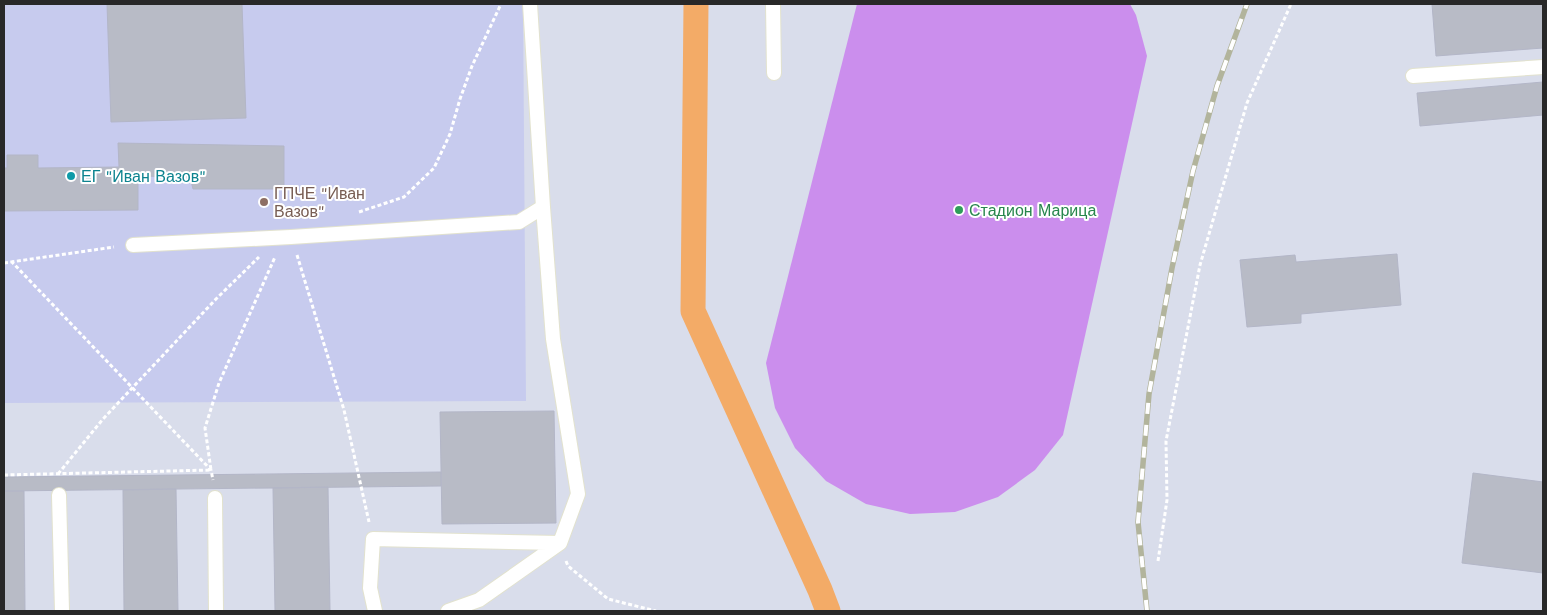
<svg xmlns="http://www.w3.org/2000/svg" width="1547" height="615" viewBox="0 0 1547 615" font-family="'Work Sans',sans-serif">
	<rect width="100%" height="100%" fill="#d9ddeb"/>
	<path fill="#c7cbee" d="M4,4H523L526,401L4,403Z"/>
	<path fill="#cb8eed" d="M857,4H1130L1136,15L1147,56L1063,435L1035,470L998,497L955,512L910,514L866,504L826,481L795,448L775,408L766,363Z"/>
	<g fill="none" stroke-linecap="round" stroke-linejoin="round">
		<path stroke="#f3ab67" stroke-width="25" d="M696,4L693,311L820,590L828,611"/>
	</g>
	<path fill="#b8bbc6" stroke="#b3b6c7" d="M107,4H242L246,118L111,122Z
		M1432,4H1543V48L1436,56Z
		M1543,82V115L1420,126L1417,93Z
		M118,143L284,146V189H193L190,177L138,176V210L4,211V168H7V155H38V168L119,167Z
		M1397,254L1401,305L1301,314V323L1247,327L1240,260L1295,255L1296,262Z
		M554,411L556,523L442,524L440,412Z
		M441,472V486L4,491V477Z
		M1473,473L1543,482V573L1462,563Z
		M328,487L330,611H275L273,488Z
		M176,489L178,611H124L123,490Z
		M4,491H24L25,611H4Z"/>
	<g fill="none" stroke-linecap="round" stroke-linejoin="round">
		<defs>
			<path id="lane" d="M773,4L774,73
				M1413,76L1543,67
				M133,245L291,237L519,222L543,207
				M59,495L62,611
				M215,498L216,611
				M375,611L370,588L373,539L560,543
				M448,611L479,600L560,543L578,494L553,339L543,207L530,4"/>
		</defs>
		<use href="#lane" stroke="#e2e2ce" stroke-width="16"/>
		<path stroke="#fff" stroke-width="3" stroke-dasharray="4 2.5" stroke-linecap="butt" d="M359,212L404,197L434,168L450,134L460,99L472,66L501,4
			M297,255L344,410L369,522
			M11,261L211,470L213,480
			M4,263L114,247
			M58,474L103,419L216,299L259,257
			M4,475L211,470L205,428L219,383L275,257
			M566,561L568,566L608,599L656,611
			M1158,561L1167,500L1166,441L1200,265L1247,103L1291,4"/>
		<use href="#lane" stroke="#fff" stroke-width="14"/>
		<defs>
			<path id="rail" d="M1147,611L1138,522L1149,394L1172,268L1193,171L1217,86L1247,4"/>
		</defs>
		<use href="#rail" stroke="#b2b49c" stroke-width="5.5"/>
		<use href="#rail" stroke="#fff" stroke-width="4" stroke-dasharray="11" stroke-linecap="butt"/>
	</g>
	<circle fill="#0f9aa8" stroke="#fff" stroke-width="2" cx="71" cy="176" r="5"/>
	<circle fill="#8d6e63" stroke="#fff" stroke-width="2" cx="264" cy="202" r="5"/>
	<circle fill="#2e9e5b" stroke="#fff" stroke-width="2" cx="959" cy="210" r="5"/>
	<g text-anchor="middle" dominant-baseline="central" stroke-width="4" stroke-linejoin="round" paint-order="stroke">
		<g font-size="16" fill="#0d838f" stroke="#fff" text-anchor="start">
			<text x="81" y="176">ЕГ "Иван Вазов"</text>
		</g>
		<g font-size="16" fill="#785e54" stroke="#fff" text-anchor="start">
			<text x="274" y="193">ГПЧЕ "Иван<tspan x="274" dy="18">Вазов"</tspan></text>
		</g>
		<g font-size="16" fill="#27864d" stroke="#fff" text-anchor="start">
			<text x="969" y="210">Стадион Марица</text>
		</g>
	</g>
	<rect width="1547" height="615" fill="none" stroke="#282828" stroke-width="10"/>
</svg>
